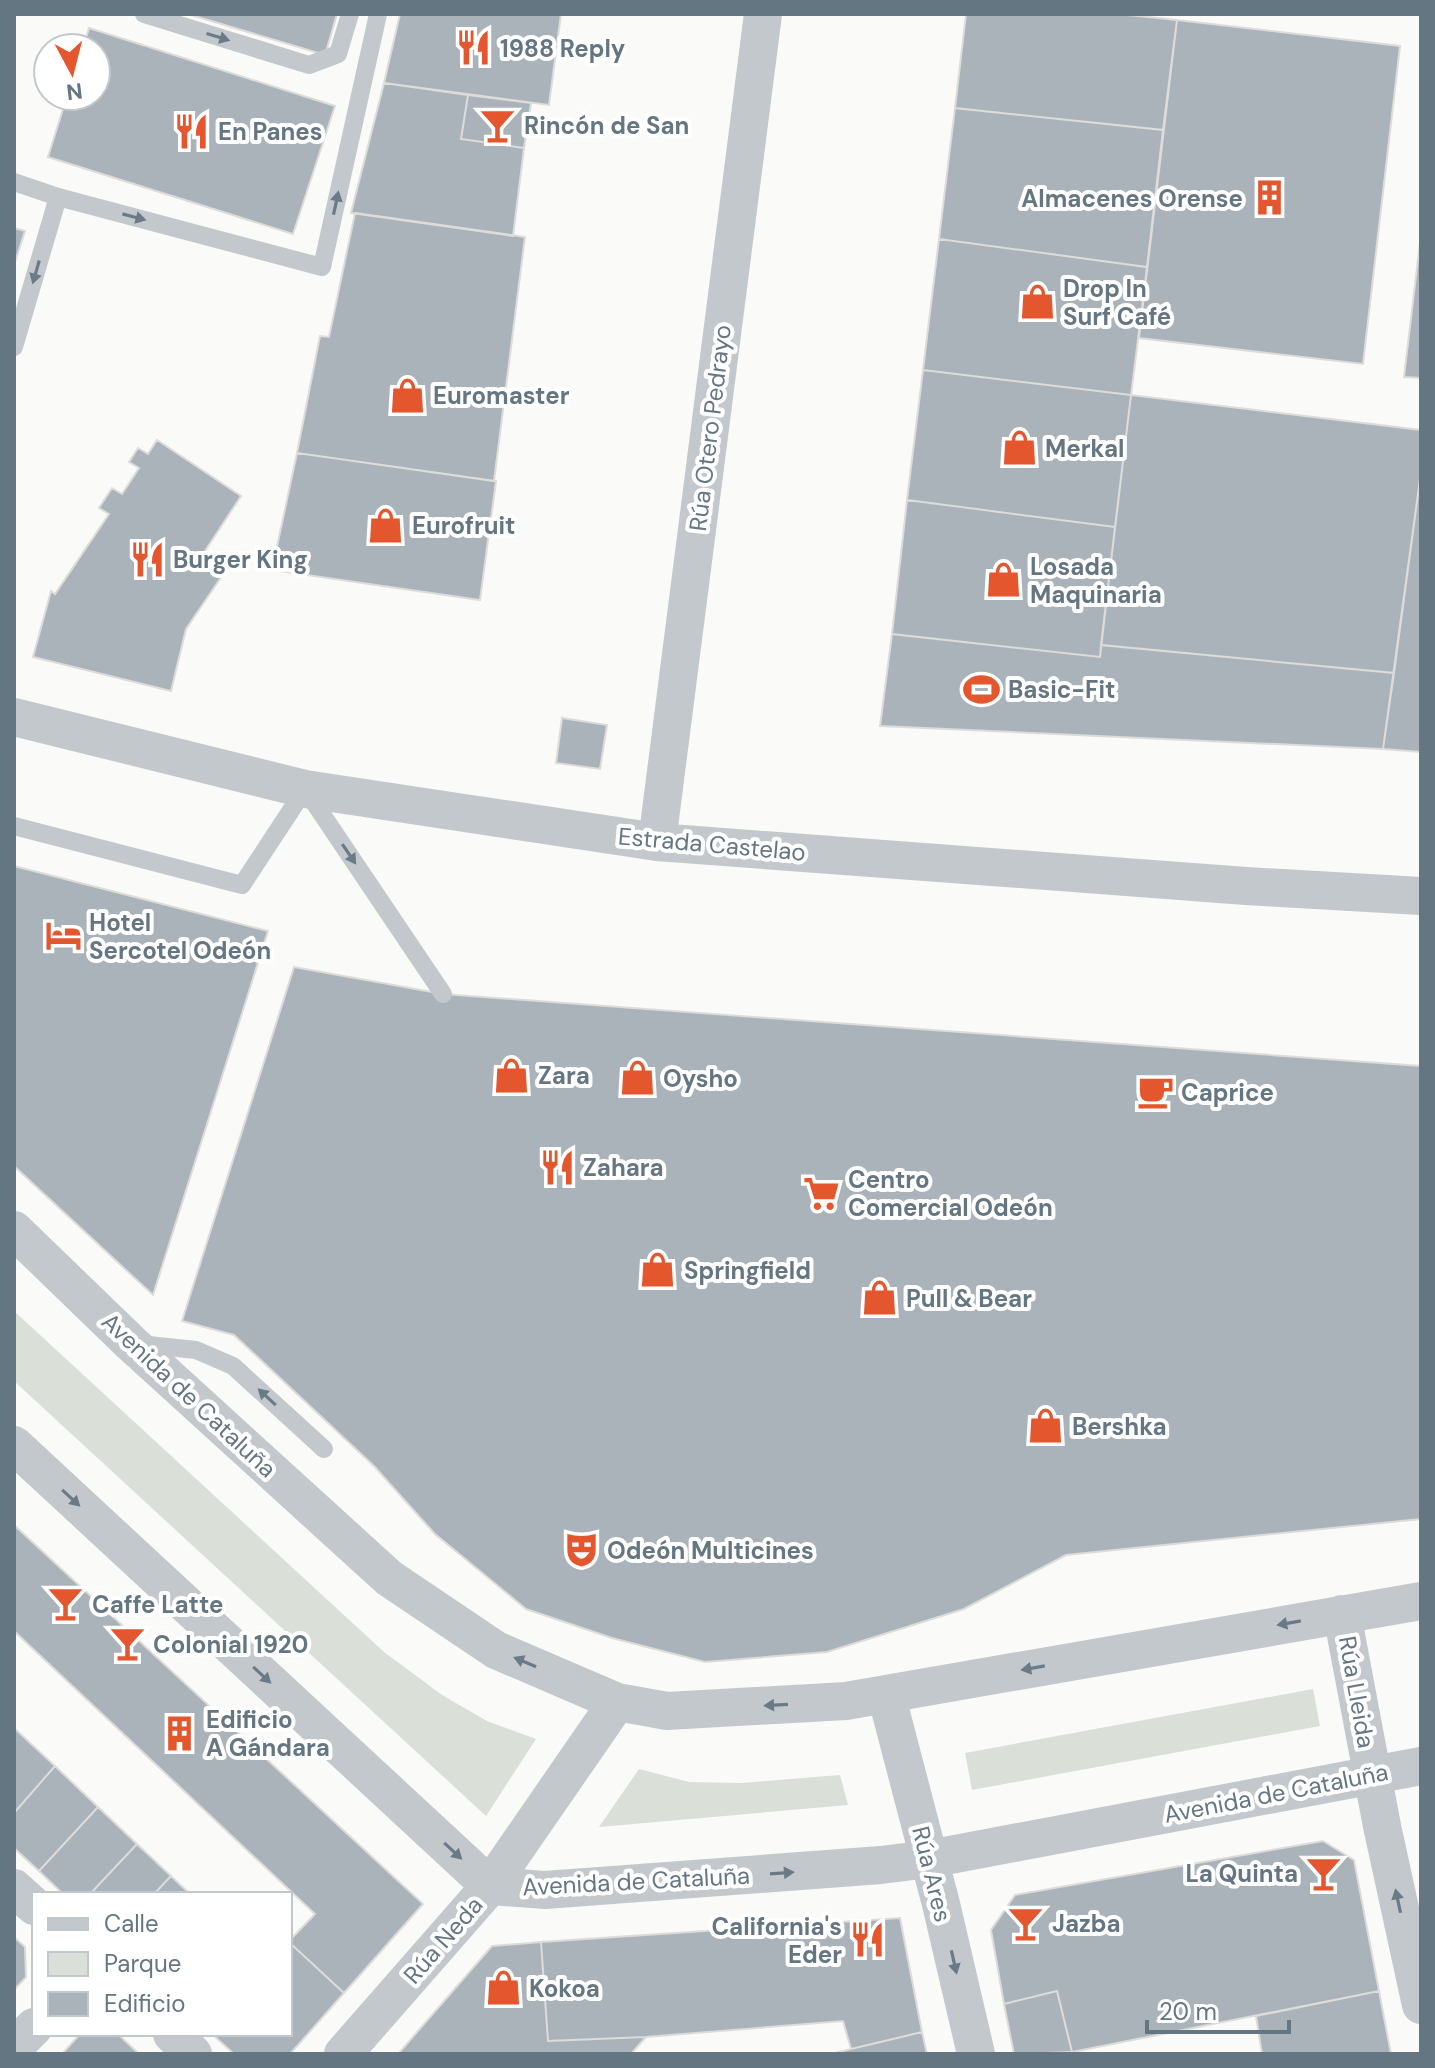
<svg xmlns="http://www.w3.org/2000/svg" width="1435" height="2068" viewBox="0 0 1435 2068" font-family="'DM Sans',sans-serif">
	<rect width="100%" height="100%" fill="#fafaf8"/>
	<path fill="#dadfd7" d="M14,1311L384,1652L442,1695L487,1721L536,1739L486,1816L14,1381Z
		M1313,1689L1320,1726L972,1790L965,1753Z
		M639,1769L689,1782L741,1783L840,1775L848,1805L599,1827Z"/>
	<path fill="#aab3b9" stroke="#dcdcda" stroke-width="2" d="M188,14H337L325,55Z
		M400,14H561L549,105L384,83Z
		M966,14H1118L1177,20L1163,130L955,108Z
		M1177,20L1400,46L1363,364L1139,338Z
		M89,28L335,106L293,234L48,157L67,96H96V48H83Z
		M384,83L468,95L461,139L524,148L513,236L351,213Z
		M468,95L531,103L524,148L461,139Z
		M955,108L1163,130L1147,267L939,239Z
		M355,213L525,237L494,481L297,453L320,336L329,337Z
		M14,228L25,231L14,265Z
		M1421,234V378L1404,377Z
		M939,239L1147,267L1131,395L923,370Z
		M923,370L1131,395L1115,527L907,500Z
		M1131,395L1421,430V472L1394,673L1101,645Z
		M157,440L241,496L205,551L228,567L186,629L171,691L33,657L51,591L55,594L109,514L99,508L112,488L122,494L139,468L129,462L138,448L148,454Z
		M297,453L496,481L480,600L272,570Z
		M1421,472V752L1383,749Z
		M907,500L1115,527L1100,657L892,634Z
		M892,634L1100,657L1101,645L1394,673L1383,749L880,726Z
		M562,718L607,725L600,769L556,763Z
		M14,866L268,931L153,1295L14,1166Z
		M294,967L443,994L1421,1066V1519L1066,1555L964,1609L827,1652L705,1662L612,1638L526,1609L435,1534L374,1466L234,1335L182,1321Z
		M14,1525L423,1904L344,1993L290,1943V1940L315,1914L14,1631Z
		M14,1728L55,1766L14,1813Z
		M55,1766L98,1807L39,1871L14,1848V1813Z
		M98,1807L137,1844L90,1894H63L39,1871Z
		M1323,1841L1354,1860L1379,1991L1072,2052L1057,1991L1004,2004L991,1930L1015,1895Z
		M137,1844L171,1876L154,1894H90Z
		M171,1876L190,1894H154Z
		M900,1918L922,2032L851,2049L843,2021L646,2037L548,2041L541,1942Z
		M14,1937L25,1947L26,1977L14,1990Z
		M541,1942L548,2041L646,2037L631,2054H398L492,1946Z
		M290,1943L344,1993L290,2054H234L212,2034H290Z
		M1057,1991L1072,2052L1014,2054L1004,2004Z
		M1379,1991L1391,2054H1262L1256,2016Z
		M922,2032L927,2054H831L851,2049Z
		M80,2034H118L139,2054H62Z"/>
	<g fill="none" stroke-linecap="round" stroke-linejoin="round">
		<path stroke="#c3c8cc" stroke-width="18" d="M144,14L309,65L338,54L350,14
			M14,182L58,197L322,267L378,14
			M14,347L58,197
			M14,826L242,885L305,789L443,994
			M139,1344L196,1350L233,1366L324,1449"/>
		<path stroke="#c3c8cc" stroke-width="38" d="M14,717L305,789L657,842L1246,886L1421,896
			M657,842L763,14
			M14,1230L132,1344L389,1578L496,1650L617,1702L667,1711L846,1701L1421,1601
			M14,1445L490,1886L545,1890L881,1865L929,1859L1421,1766
			M1342,1614L1382,1826L1421,2005
			M886,1694L941,1904L976,2054
			M14,1888L34,1906
			M172,2034L193,2054
			M14,2047L34,2027
			M343,2054L490,1886L617,1702"/>
	</g>
	<defs><path id="oneway-solid" d="M-6-.8H1V-3.2L6.5 0L1 3.2V.8H-6Z" transform="scale(2)"/></defs>
	<g fill="#6a7a87">
		<use href="#oneway-solid" transform="translate(218 37) rotate(17)"/>
		<use href="#oneway-solid" transform="translate(336 203) rotate(-78)"/>
		<use href="#oneway-solid" transform="translate(134 217) rotate(15)"/>
		<use href="#oneway-solid" transform="translate(36 272) rotate(106)"/>
		<use href="#oneway-solid" transform="translate(349 854) rotate(56)"/>
		<use href="#oneway-solid" transform="translate(267 1397) rotate(-137)"/>
		<use href="#oneway-solid" transform="translate(71 1498) rotate(43)"/>
		<use href="#oneway-solid" transform="translate(1289 1623) rotate(170)"/>
		<use href="#oneway-solid" transform="translate(525 1662) rotate(-157)"/>
		<use href="#oneway-solid" transform="translate(1033 1668) rotate(170)"/>
		<use href="#oneway-solid" transform="translate(262 1675) rotate(43)"/>
		<use href="#oneway-solid" transform="translate(776 1705) rotate(177)"/>
		<use href="#oneway-solid" transform="translate(453 1851) rotate(43)"/>
		<use href="#oneway-solid" transform="translate(782 1873) rotate(-4)"/>
		<use href="#oneway-solid" transform="translate(1398 1901) rotate(-102)"/>
		<use href="#oneway-solid" transform="translate(954 1962) rotate(77)"/>
	</g>
	<defs>
		<symbol id="restaurant-bare" viewBox="-9 -9 18 18"><path d="M-5-6h1v4h1v-4h1v4h1v-4h1v5L-1.5 .5V6h-2V.5L-5-1ZM5-6V6H3V1.5H1.5Q1.5-4 5-6Z" fill="#e4572e" stroke="#fff" stroke-width="2.5" paint-order="stroke"/></symbol>
		<symbol id="bar-bare" viewBox="-9 -9 18 18"><path d="M-6-5H6L.8 .8V4.5H3.5V6h-7V4.5H-.8V.8Z" fill="#e4572e" stroke="#fff" stroke-width="2.5" paint-order="stroke"/></symbol>
		<symbol id="building-bare" viewBox="-9 -9 18 18"><path d="M-4-6H4V6H1V3H-1V6H-4ZM-2.5-4.3h1.7v1.8h-1.7ZM.8-4.3h1.7v1.8H.8ZM-2.5-1h1.7V.8h-1.7ZM.8-1h1.7V.8H.8Z" fill="#e4572e" stroke="#fff" stroke-width="2.5" paint-order="stroke"/></symbol>
		<symbol id="shop-bare" viewBox="-9 -9 18 18"><path d="M-5-2.5h2.3a2.7 3.5 0 0 1 5.4 0H5L5.5 6h-11ZM-1.5-2.5h3a1.5 2.3 0 0 0-3 0Z" fill="#e4572e" stroke="#fff" stroke-width="2.5" paint-order="stroke"/></symbol>
		<symbol id="stadium-bare" viewBox="-9 -9 18 18"><path d="M0-5a6.5 5 0 1 0 0 10a6.5 5 0 1 0 0-10ZM-3.5-1.8h7v3.6h-7Z" fill="#e4572e" stroke="#fff" stroke-width="2.5" paint-order="stroke"/></symbol>
		<symbol id="hotel-bare" viewBox="-9 -9 18 18"><path d="M-6-4.5h1.5V1H6V5H4.5V3h-9V5H-6ZM-4 0a1.8 1.8 0 1 1 3.6 0ZM.5 0V-2.5h3Q6-2.5 6 0Z" fill="#e4572e" stroke="#fff" stroke-width="2.5" paint-order="stroke"/></symbol>
		<symbol id="cafe-bare" viewBox="-9 -9 18 18"><path d="M-5.5-4.5H6V0H3Q3 3.5 0 3.5H-2.5Q-5.5 3.5-5.5 0ZM3-3.2v2h1.7v-2ZM-6 4.5H4V6H-6Z" fill="#e4572e" stroke="#fff" stroke-width="2.5" paint-order="stroke"/></symbol>
		<symbol id="supermarket-bare" viewBox="-9 -9 18 18"><path d="M-6-5.5h2.5l.6 2H6L4.5 2H-2.5L-4.4-4H-6ZM-1.5 3.2a1.3 1.3 0 1 0 .1 0ZM3 3.2a1.3 1.3 0 1 0 .1 0Z" fill="#e4572e" stroke="#fff" stroke-width="2.5" paint-order="stroke"/></symbol>
		<symbol id="theatre-bare" viewBox="-9 -9 18 18"><path d="M-5-5.5Q0-4 5-5.5V0Q5 5 0 6Q-5 5-5 0ZM-3.3-2.5H-1v1.5H-3.3ZM1-2.5H3.3v1.5H1ZM-2.8 1Q0 5.5 2.8 1Z" fill="#e4572e" stroke="#fff" stroke-width="2.5" paint-order="stroke"/></symbol>
	</defs>
	<g fill-rule="evenodd">
		<use href="#restaurant-bare" x="448" y="22" width="51" height="51"/>
		<use href="#bar-bare" x="472" y="100" width="51" height="51"/>
		<use href="#restaurant-bare" x="166" y="106" width="51" height="51"/>
		<use href="#building-bare" x="1244" y="172" width="51" height="51"/>
		<use href="#shop-bare" x="1012" y="276" width="51" height="51"/>
		<use href="#shop-bare" x="382" y="370" width="51" height="51"/>
		<use href="#shop-bare" x="994" y="422" width="51" height="51"/>
		<use href="#shop-bare" x="360" y="500" width="51" height="51"/>
		<use href="#restaurant-bare" x="122" y="534" width="51" height="51"/>
		<use href="#shop-bare" x="978" y="554" width="51" height="51"/>
		<use href="#stadium-bare" x="956" y="664" width="51" height="51"/>
		<use href="#hotel-bare" x="38" y="910" width="51" height="51"/>
		<use href="#shop-bare" x="486" y="1050" width="51" height="51"/>
		<use href="#shop-bare" x="612" y="1052" width="51" height="51"/>
		<use href="#cafe-bare" x="1130" y="1066" width="51" height="51"/>
		<use href="#restaurant-bare" x="532" y="1142" width="51" height="51"/>
		<use href="#supermarket-bare" x="796" y="1168" width="51" height="51"/>
		<use href="#shop-bare" x="632" y="1244" width="51" height="51"/>
		<use href="#shop-bare" x="854" y="1272" width="51" height="51"/>
		<use href="#shop-bare" x="1020" y="1400" width="51" height="51"/>
		<use href="#theatre-bare" x="556" y="1524" width="51" height="51"/>
		<use href="#bar-bare" x="40" y="1578" width="51" height="51"/>
		<use href="#bar-bare" x="102" y="1618" width="51" height="51"/>
		<use href="#building-bare" x="154" y="1708" width="51" height="51"/>
		<use href="#bar-bare" x="1298" y="1848" width="51" height="51"/>
		<use href="#bar-bare" x="1000" y="1898" width="51" height="51"/>
		<use href="#restaurant-bare" x="842" y="1914" width="51" height="51"/>
		<use href="#shop-bare" x="478" y="1962" width="51" height="51"/>
	</g>
	<g text-anchor="middle" dominant-baseline="central" stroke-width="8" stroke-linejoin="round" paint-order="stroke">
		<g font-size="24" font-weight="bold" fill="#657683" stroke="#fff" text-anchor="start">
			<text x="500" y="48">1988 Reply</text>
			<text x="524" y="125">Rincón de San</text>
			<text x="218" y="131">En Panes</text>
			<text x="1243" y="198" text-anchor="end">Almacenes Orense</text>
			<text x="1063" y="288">Drop In<tspan x="1063" dy="28">Surf Café</tspan></text>
			<text x="433" y="395">Euromaster</text>
			<text x="1045" y="448">Merkal</text>
			<text x="412" y="525">Eurofruit</text>
			<text x="173" y="559">Burger King</text>
			<text x="1030" y="566">Losada<tspan x="1030" dy="28">Maquinaria</tspan></text>
			<text x="1008" y="689">Basic-Fit</text>
			<text x="89" y="922">Hotel<tspan x="89" dy="28">Sercotel Odeón</tspan></text>
			<text x="538" y="1075">Zara</text>
			<text x="663" y="1078">Oysho</text>
			<text x="1181" y="1092">Caprice</text>
			<text x="583" y="1167">Zahara</text>
			<text x="848" y="1179">Centro<tspan x="848" dy="28">Comercial Odeón</tspan></text>
			<text x="684" y="1270">Springfield</text>
			<text x="906" y="1298">Pull &amp; Bear</text>
			<text x="1072" y="1426">Bershka</text>
			<text x="607" y="1550">Odeón Multicines</text>
			<text x="92" y="1604">Caffe Latte</text>
			<text x="153" y="1644">Colonial 1920</text>
			<text x="206" y="1719">Edificio<tspan x="206" dy="28">A Gándara</tspan></text>
			<text x="1298" y="1873" text-anchor="end">La Quinta</text>
			<text x="1052" y="1923">Jazba</text>
			<text x="842" y="1926" text-anchor="end">California's<tspan x="842" dy="28">Eder</tspan></text>
			<text x="529" y="1988">Kokoa</text>
		</g>
		<g font-size="24" fill="#657683" stroke="#fff">
			<text transform="translate(710 428) rotate(-83)">Rúa Otero Pedrayo</text>
			<text transform="translate(712 844) rotate(5)">Estrada Castelao</text>
			<text transform="translate(189 1395) rotate(43)">Avenida de Cataluña</text>
			<text transform="translate(1357 1692) rotate(80)">Rúa Lleida</text>
			<text transform="translate(1276 1793) rotate(-11)">Avenida de Cataluña</text>
			<text transform="translate(932 1874) rotate(76)">Rúa Ares</text>
			<text transform="translate(636 1881) rotate(-3)">Avenida de Cataluña</text>
			<text transform="translate(443 1940) rotate(-49)">Rúa Neda</text>
		</g>
	</g>
	<rect width="1435" height="2068" fill="none" stroke="#657683" stroke-width="32"/>
	<rect x="32" y="1892" width="260" height="144" fill="#ffffff" stroke="#c1c8cd" stroke-width="2"/>
	<rect x="48" y="1918" width="40" height="12" fill="#c3c8cc" stroke="#c1c8cd" stroke-width="2"/>
	<text x="104" y="1932" font-size="24" fill="#657683">Calle</text>
	<rect x="48" y="1952" width="40" height="24" fill="#dadfd7" stroke="#c1c8cd" stroke-width="2"/>
	<text x="104" y="1972" font-size="24" fill="#657683">Parque</text>
	<rect x="48" y="1992" width="40" height="24" fill="#aab3b9" stroke="#c1c8cd" stroke-width="2"/>
	<text x="104" y="2012" font-size="24" fill="#657683">Edificio</text>
	<g transform="translate(72 72) rotate(173)"><circle r="38" fill="#ffffff" stroke="#c1c8cd" stroke-width="2"/>
	<path d="M0-6L14 30L0 20L-14 30Z" fill="#e4572e"/>
	<text y="-12" font-size="22" font-weight="bold" text-anchor="middle" fill="#657683">N</text>
	</g>
	<path d="M1147 2020v12h142v-12" fill="none" stroke="#657683" stroke-width="4"/>
	<text x="1159" y="2020" font-size="24" fill="#657683" stroke="#ffffff" stroke-width="6" paint-order="stroke">20 m</text>
</svg>
